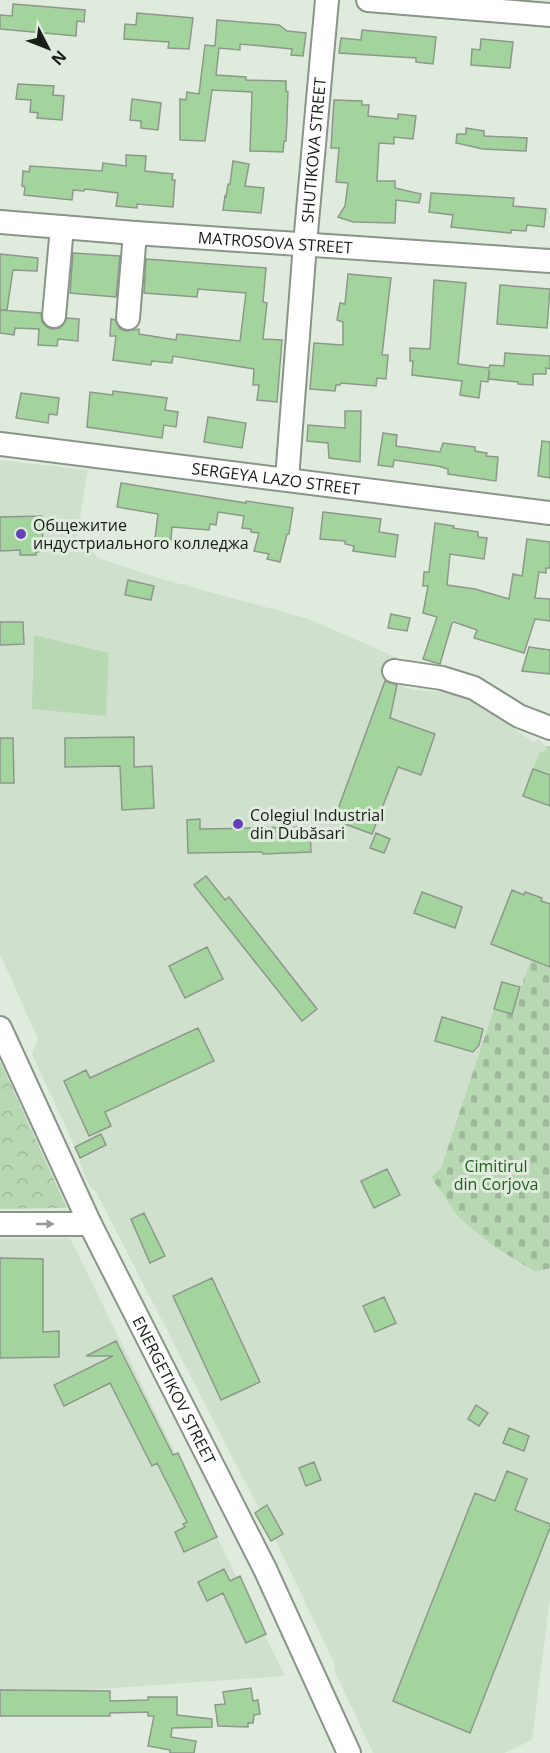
<svg xmlns="http://www.w3.org/2000/svg" width="550" height="1753" viewBox="0 0 550 1753" font-family="'Open Sans',sans-serif">
	<defs>
		<pattern id="cemetery-stones" width="16" height="16" patternUnits="userSpaceOnUse" patternTransform="scale(1.5)"><rect width="16" height="16" fill="#b8d8b4"/><path d="M2 7V4a2 2 0 0 1 4 0v3zM10 15v-3a2 2 0 0 1 4 0v3z" fill="#9eb99a"/></pattern>
		<pattern id="park-crowns" width="20" height="18" patternUnits="userSpaceOnUse" patternTransform="scale(1.5)"><rect width="20" height="18" fill="#b8d8b4"/><path d="M2 6a3 3 0 1 1 6 0M12 15a3 3 0 1 1 6 0" fill="none" stroke="#9eb99a"/></pattern>
	</defs>
	<rect width="100%" height="100%" fill="#dfecdd"/>
	<path fill="#cfe1cd" d="M0,460L88,470L77,536L99,558L162,579L309,619L400,659L390,682L413,690L464,693L533,742L539,739L548,750L550,775V967L520,987L512,1014L495,1009L441,1168L431,1177L458,1217L493,1246L535,1272L550,1268V1598L532,1740L504,1753H373L335,1672L334,1663L275,1539L271,1541L254,1513L259,1509L96,1192L91,1188L80,1164V1158L32,1054L38,1039L0,954Z
		M0,1238H70L285,1676L0,1696Z"/>
	<path fill="url(#cemetery-stones)" d="M531,959L550,967V1268L535,1272L493,1246L458,1217L431,1177L441,1168L494,1009L512,1014Z"/>
	<path fill="url(#park-crowns)" d="M0,1061L67,1208L0,1209Z"/>
	<path fill="#b8d8b4" d="M34,635L109,653L106,716L32,709Z
		M545,746H550V775L533,769L539,753L547,750Z"/>
	<path fill="#a3d49d" stroke="#8d988b" stroke-width="1.5" d="M13,4L85,10L84,22L77,21L76,36L0,29V15L12,16Z
		M137,13L193,18L189,49L168,48L169,42L124,39L125,24L136,25Z
		M217,20L279,25L287,31L306,33L303,56L291,55L292,49L240,44V50L219,48L216,75L246,77V80L286,81V91L288,92L287,119L286,141H284L283,152L250,151L252,92L212,90L205,141L180,140V99L186,100L187,92L199,94L205,45L215,46Z
		M362,30L436,37L433,64L416,62V58L339,53L341,38L361,40Z
		M481,39L513,42L510,68L471,65L472,49L480,50Z
		M18,84L54,86L53,95L64,96L62,120L37,118L38,113L30,112L31,100L16,99Z
		M132,99L161,103L158,130L141,128V121L130,120Z
		M334,100L362,101V105H369L368,116L398,119V114L416,116L413,139L394,137V144L379,143L377,181H395V188L421,194L419,203L396,200L395,223L353,222L338,217L345,206L348,183L336,182L339,148H331Z
		M466,128L484,131V136L527,138L526,151L483,149L456,143L457,134H466Z
		M126,155L146,156L145,171L173,174L172,180H175L173,207L137,204V208L116,206L118,193L85,189L84,191L73,190L72,200L24,195L25,187L22,186L23,171L29,172L30,166L102,171L103,163L126,166Z
		M233,161L249,164L245,186L264,188L261,213L223,210L225,196L226,197L228,184H230Z
		M431,193L514,198L513,206L546,209L544,227L527,225L526,231L511,230V233L451,227L453,215L429,212Z
		M73,253L120,256L116,297L70,293Z
		M0,254L38,258L37,271L13,270L7,310H0Z
		M146,259L266,268L263,302L267,303L263,339L282,340L277,402L257,400L259,385H253L254,369L173,356L172,363L152,361L151,365L113,360L116,336H110L111,319L115,320L120,329L126,331L139,329V334L176,340L177,334L240,341L246,293L198,289L197,297L144,293Z
		M348,274L391,278L382,355H388L386,379L377,378L376,386L341,383L340,385H336L335,391L310,389L314,343L343,345V322L337,320L340,303L345,304Z
		M434,280L466,283L458,364L489,368L490,365L504,366L505,353L550,356V369L546,368V374H533V385L518,384V382L489,379V370L488,382L481,381L479,398L460,395L462,381L412,375L413,361H410V348L430,349Z
		M500,285L550,289L547,328L497,324Z
		M0,310L41,313L42,322L47,327L52,329L60,328L67,318L79,319L78,341L58,339L57,346L38,345L39,329L15,328L14,335L0,333Z
		M113,391L167,398L165,410L178,412L176,427L164,425L162,438L87,427L90,392L113,395Z
		M21,393L59,398L57,415L49,414L48,423L16,418Z
		M345,411H361L360,462L329,458L328,443L307,441L308,425L345,428Z
		M208,417L246,423L242,448L204,442Z
		M383,433L397,435L396,446L440,452L443,443L475,447V451L487,453L486,456L498,457L496,481L448,474V469L438,466L394,460L393,467L378,465Z
		M542,441L550,442V478L538,476Z
		M121,483L246,503V501L293,508L289,534H287L280,562L267,559L269,554L254,551L259,533L251,532V529L242,528L244,516L218,512L216,525L210,524L209,530L172,527L171,540L155,538L158,514L117,507Z
		M323,512L381,519L379,532L398,535L395,557L353,551L354,546L345,544V541L320,539Z
		M42,516L43,551L36,552V555H20V550L0,551V517Z
		M435,523L454,526L453,528L478,532V537L487,538L484,559L450,554L447,585L475,589L509,599L513,574L522,576L527,539L550,542V568H546V573L539,572L535,598L550,599V621L535,619L524,653L474,638L477,630L454,622L452,623L440,664L423,659L437,617L423,613L428,586H423L424,572H429Z
		M128,580L154,586L151,600L125,595Z
		M391,614L410,618L407,631L388,628Z
		M0,622H23L24,644L0,645Z
		M529,647L550,650V674L522,671Z
		M385,681L397,685L390,718L435,734L421,775L398,767L372,834L334,820Z
		M134,737V767L152,766L154,808L122,810L120,766L65,767V738Z
		M0,738H13L14,783H0Z
		M533,769L550,775V806L523,796Z
		M200,819V829L301,827V830H310L311,852L263,854L262,852L188,853L187,820Z
		M376,833L390,839L384,853L370,848Z
		M206,876L225,900L229,897L317,1009L302,1021L194,885Z
		M512,890L524,895L525,892L542,898L541,901L550,904V967L491,944Z
		M422,892L462,907L455,928L414,913Z
		M207,947L223,979L185,998L169,966Z
		M502,982L520,987L512,1014L494,1009Z
		M442,1017L483,1029L479,1045L473,1052L435,1041Z
		M198,1028L214,1061L105,1112L111,1126L89,1136L64,1081L86,1070L90,1078Z
		M101,1134L106,1145L80,1158L75,1147Z
		M387,1169L400,1195L374,1208L361,1181Z
		M144,1213L165,1256L150,1263L131,1219Z
		M0,1258L43,1259V1332L59,1331V1357L0,1358Z
		M212,1278L260,1382L221,1400L173,1296Z
		M384,1297L396,1323L375,1332L363,1306Z
		M116,1341L173,1455L178,1453L217,1537L184,1552L175,1532L185,1527L183,1524L187,1522L157,1463L152,1466L110,1383L64,1406L54,1385L113,1356H86Z
		M476,1405L488,1413L479,1426L468,1419Z
		M509,1428L529,1436L524,1451L503,1443Z
		M314,1462L321,1480L306,1486L299,1468Z
		M507,1471L527,1479L515,1510L550,1524V1528L470,1733L393,1701L475,1493L495,1501Z
		M267,1505L283,1534L271,1541L255,1513Z
		M224,1569L230,1581L240,1576L266,1634L246,1643L223,1593L207,1601L198,1582Z
		M251,1688L253,1701L258,1700L260,1714L254,1715L253,1723H248V1727L218,1726L215,1705L225,1704L223,1692Z
		M0,1690L110,1691V1701L148,1700V1697H177V1715L212,1719V1727L172,1728L171,1737L196,1741L194,1753H170V1750L148,1746L154,1716H148V1712L110,1713V1716H0Z"/>
	<g fill="none" stroke-linecap="round" stroke-linejoin="round">
		<defs>
			<g id="minor">
				<path d="M368,0L550,15"/>
				<path id="s1" d="M0,222L135,233L550,261"/>
				<path d="M54,316L62,227"/>
				<path d="M128,318L135,233"/>
				<path id="s2" d="M0,444L550,513"/>
				<path id="s3" d="M287,479L305,244L327,0"/>
				<path d="M394,671L442,678L474,688L519,716L550,728"/>
				<path id="s4" d="M0,1028L90,1224L265,1569L349,1753"/>
				<path d="M0,1224H90"/>
			</g>
		</defs>
		<use href="#minor" stroke="#899588" stroke-width="26"/>
		<use href="#minor" stroke="#fff" stroke-width="22"/>
	</g>
	<defs><path id="oneway-solid" d="M-6-.8H1V-3.2L6.5 0L1 3.2V.8H-6Z" transform="scale(1.5)"/></defs>
	<use fill="#989a98" href="#oneway-solid" transform="translate(45 1224)"/>
	<g fill="#6541b9" stroke="#dfecdd" stroke-width="2">
		<circle cx="21" cy="534" r="6"/>
		<circle cx="238" cy="824" r="6"/>
	</g>
	<g text-anchor="middle" dominant-baseline="central" stroke-width="6" stroke-linejoin="round" paint-order="stroke">
		<g font-size="16" fill="#191e19" stroke="#dfecdd">
			<text stroke="none"><textPath href="#s3" startOffset="330">SHUTIKOVA STREET</textPath></text>
			<text stroke="none"><textPath href="#s1" startOffset="276">MATROSOVA STREET</textPath></text>
			<text stroke="none"><textPath href="#s2" startOffset="278">SERGEYA LAZO STREET</textPath></text>
			<text stroke="none"><textPath href="#s4" startOffset="402">ENERGETIKOV STREET</textPath></text>
		</g>
		<g font-size="16" fill="#191e19" stroke="#dfecdd" text-anchor="start">
			<text x="33" y="525">Общежитие<tspan x="33" dy="18">индустриального колледжа</tspan></text>
			<text x="250" y="815">Colegiul Industrial<tspan x="250" dy="18">din Dubăsari</tspan></text>
		</g>
		<g font-size="16" fill="#1f601a" stroke="#dfecdd">
			<text x="496" y="1166">Cimitirul<tspan x="496" dy="18">din Corjova</tspan></text>
		</g>
	</g>
	<g transform="translate(48 48) rotate(132)" stroke="#dfecdd" stroke-width="4.5" paint-order="stroke">
	<path d="M0-4.5L10 22L0 15L-10 22Z" fill="#191e19"/>
	<text y="-9" font-size="16" font-weight="bold" text-anchor="middle" fill="#191e19">N</text>
	</g>
</svg>
